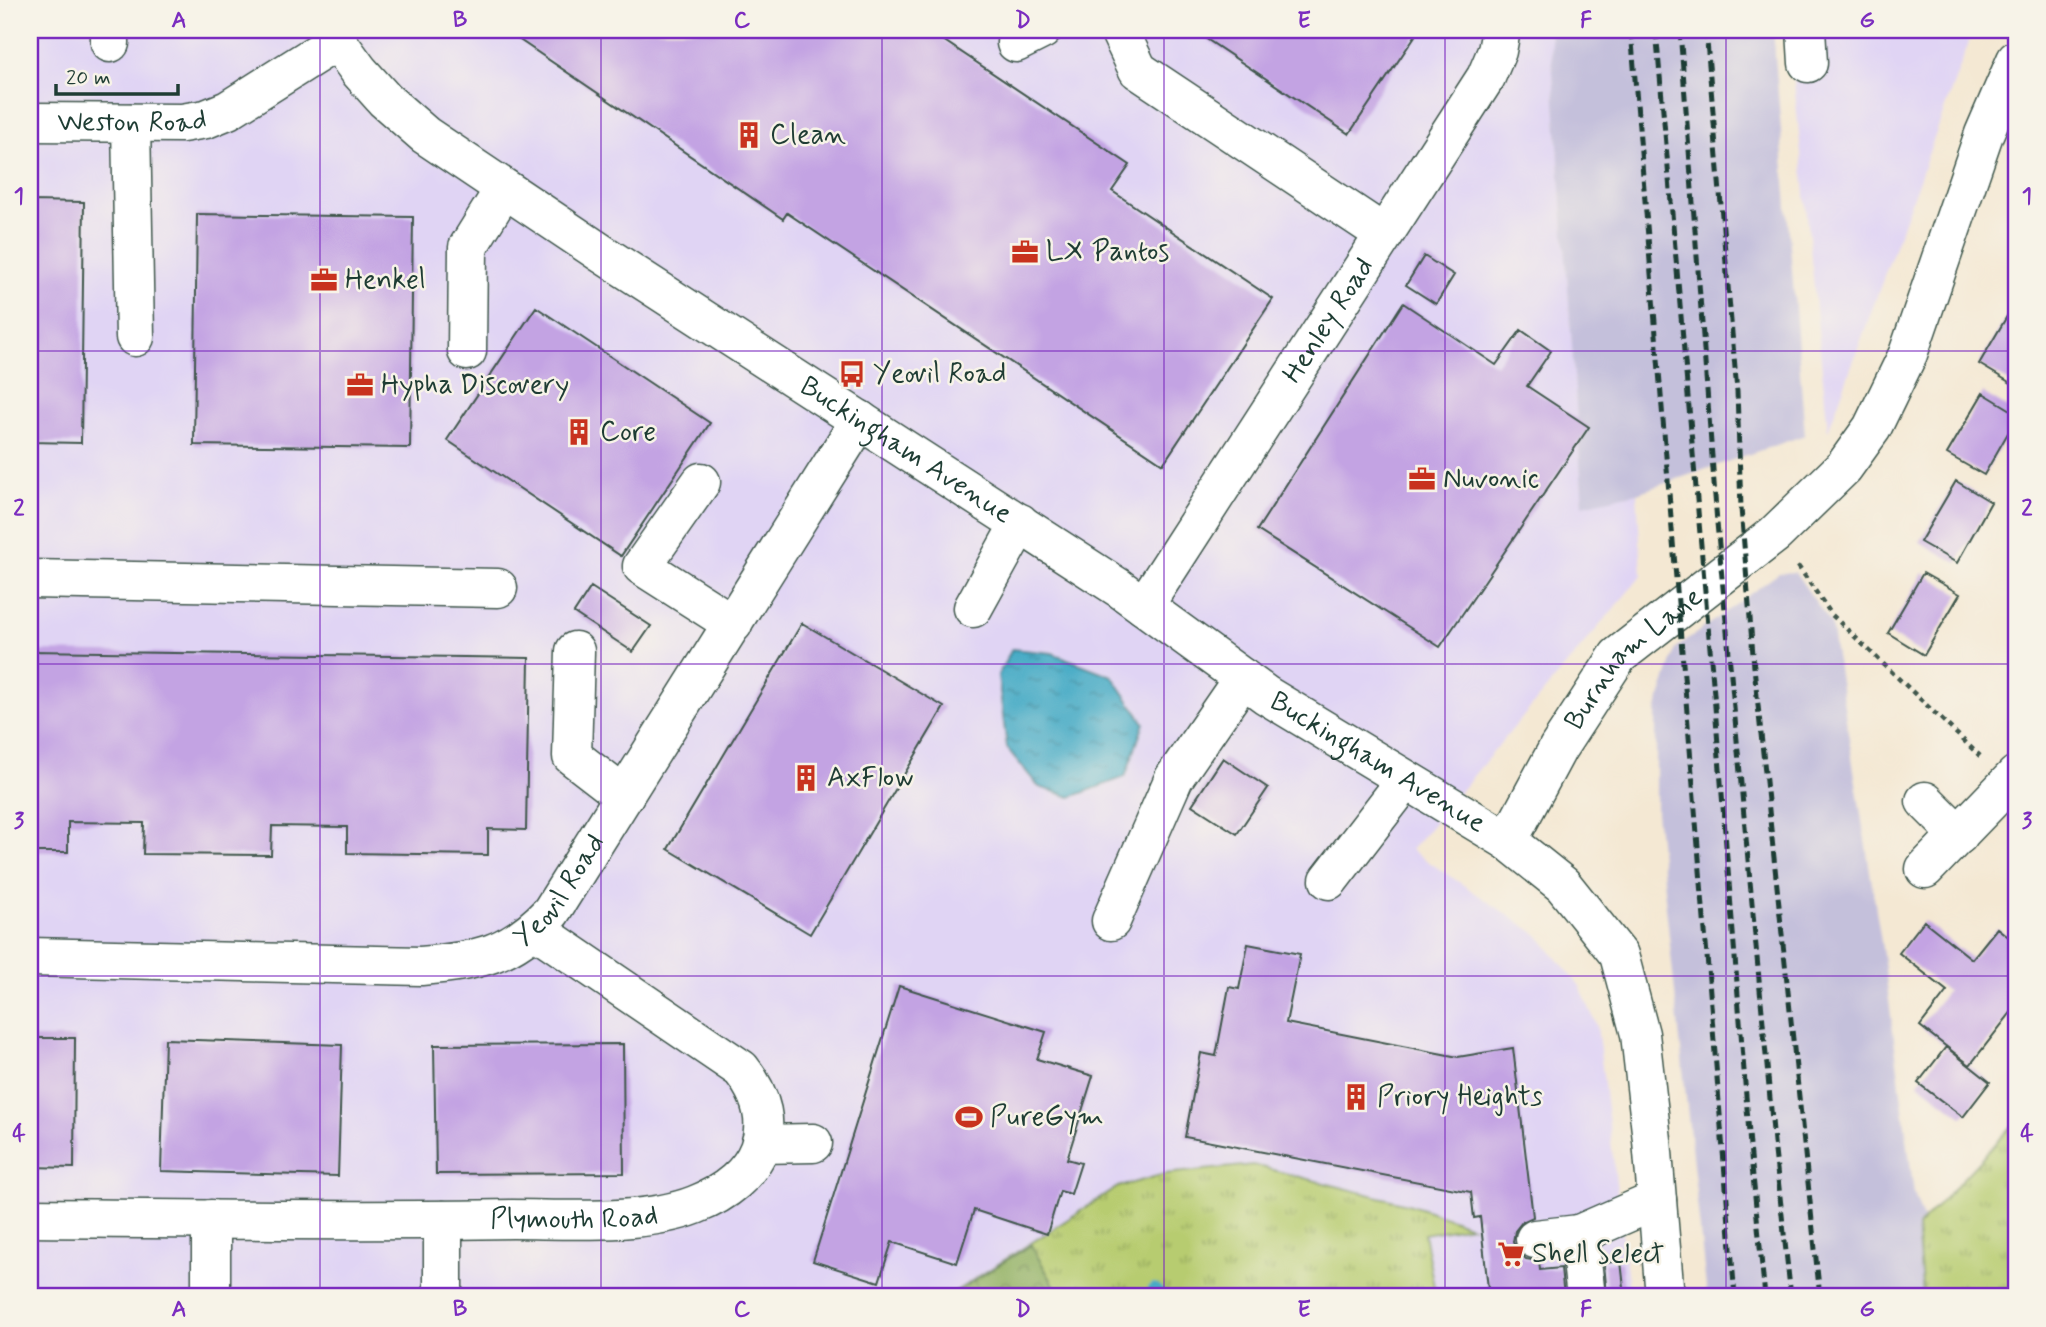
<svg xmlns="http://www.w3.org/2000/svg" width="2046" height="1327" viewBox="0 0 2046 1327" font-family="Mynerve,sans-serif">
	<defs>
		<pattern id="grass-tufts" width="24" height="20" patternUnits="userSpaceOnUse" patternTransform="scale(1.75)"><rect width="24" height="20" fill="#b7cc70"/><path d="M3 7l-1-3M5 7V3M7 7l1-3M15 17l-1-3M17 17v-4M19 17l1-3" fill="none" stroke="#94a75d"/></pattern>
		<pattern id="forest-crowns" width="20" height="18" patternUnits="userSpaceOnUse" patternTransform="scale(1.75)"><rect width="20" height="18" fill="#91b062"/><path d="M2 6a3 3 0 1 1 6 0M12 15a3 3 0 1 1 6 0" fill="none" stroke="#769052"/></pattern>
		<pattern id="water-ripples" width="26" height="14" patternUnits="userSpaceOnUse" patternTransform="scale(1.75)"><rect width="26" height="14" fill="#46abc6"/><path d="M2 4q2-2 4 0t4 0M15 11q2-2 4 0t4 0" fill="none" stroke="#3a8ca2"/></pattern>
	</defs>
	<rect width="100%" height="100%" fill="#f7f3e8"/>
	<filter id="ink" filterUnits="userSpaceOnUse"><feTurbulence type="fractalNoise" baseFrequency=".0143" numOctaves="2"/><feDisplacementMap in="SourceGraphic" scale="14" xChannelSelector="R" yChannelSelector="G"/><feConvolveMatrix kernelMatrix="1 2 1 2 8 2 1 2 1" color-interpolation-filters="sRGB"/></filter>
	<filter id="wash" filterUnits="userSpaceOnUse"><feTurbulence type="fractalNoise" baseFrequency=".00686" numOctaves="4" result="noise"/><feDisplacementMap in="SourceGraphic" scale="28" xChannelSelector="R" yChannelSelector="G"/><feGaussianBlur stdDeviation="1.57" result="paint"/><feColorMatrix in="noise" values="0 0 0 0 0 0 0 0 0 0 0 0 0 0 0 0 0 1.4 0 .05"/><feComposite in="paint" operator="in"/></filter>
	<g filter="url(#wash)">
		<rect width="100%" height="100%" fill="#f4e8d3"/>
		<path fill="#e0d4f4" d="M30,30H1550L1583,504L1637,493L1642,575L1411,850L1538,935L1580,986L1597,1026L1630,1297H1436L1424,1234L1469,1225L1031,1245L947,1297H30Z
			M1789,30H1976L1970,39L1828,431Z"/>
		<path fill="#c4c0db" d="M1550,30H1773L1805,435L1637,493L1583,505Z
			M1795,572L1831,624L1883,954L1914,1193L1923,1219L1917,1227L1923,1297H1707L1656,812V711L1676,648L1779,573Z"/>
		<path fill="url(#grass-tufts)" stroke="#6b8452" stroke-width="2" d="M2016,1122V1297H1923L1917,1227Z
			M1253,1165L1415,1206L1471,1226L1424,1234L1436,1297H947L1118,1187L1165,1174Z"/>
		<path fill="url(#forest-crowns)" stroke="#58764b" stroke-width="2" d="M1031,1245L1061,1297H947Z"/>
		<path fill="url(#water-ripples)" stroke="#32747d" stroke-width="2" d="M1012,649L1052,653L1112,676L1144,723L1125,777L1071,797L1039,787L1007,748L998,675Z"/>
		<g fill="none" stroke-linecap="round" stroke-linejoin="round">
			<path stroke="#46abc6" stroke-width="12" d="M1154,1289L1162,1297"/>
		</g>
		<g id="blocks">
			<path fill="#c3a3e3" d="M505,30H928L1130,165L1112,191L1273,299L1163,464L787,213L783,219Z
				M1193,30H1419L1349,134Z
				M30,201L84,202L81,443L30,442Z
				M197,214L413,217L410,448L194,445Z
				M1424,256L1454,275L1436,304L1406,285Z
				M2016,301V386L1979,364Z
				M1403,303L1496,365L1521,330L1551,351L1527,386L1589,427L1440,647L1257,530Z
				M536,307L710,423L621,556L447,440Z
				M1983,393L2016,413V419L1984,475L1947,454Z
				M1956,481L1991,502L1957,563L1920,542Z
				M1923,573L1960,594L1924,655L1888,633Z
				M591,587L651,626L633,652L574,613Z
				M802,623L944,707L810,934L668,849Z
				M30,651L529,658L526,830L488,829V855L347,853V827L272,826L271,855L143,854L144,823L68,822V852H30Z
				M1223,758L1268,788L1237,834L1192,805Z
				M1924,921L1972,959L1997,928L2016,943V1006L1970,1065L1920,1026L1947,991L1899,953Z
				M1248,944L1300,954L1286,1023L1458,1057L1513,1048L1533,1217L1522,1222L1515,1231L1513,1242L1517,1251L1526,1259L1539,1261L1540,1270L1561,1268L1564,1297H1489L1480,1217L1474,1218L1471,1192L1185,1137L1201,1053L1216,1056L1229,987L1239,989Z
				M899,986L1046,1032L1037,1059L1093,1076L1067,1159L1081,1163L1071,1194L1060,1191L1047,1234L974,1210L957,1263L892,1242L879,1282L813,1261Z
				M30,1038H75L74,1168L30,1167Z
				M165,1039L342,1045L338,1176L161,1171Z
				M623,1044L624,1173L436,1174L434,1045Z
				M1946,1047L1990,1082L1963,1117L1918,1083Z
				M1621,1261L1625,1297H1607L1604,1263Z"/>
		</g>
	</g>
	<g filter="url(#ink)">
		<use href="#blocks" fill-opacity="0" stroke="#3f574c" stroke-width="2"/>
		<g fill="none" stroke-linecap="round" stroke-linejoin="round">
			<defs>
				<g id="minor">
					<path id="s1" d="M329,30L359,71L385,100L425,135L601,253L1119,588L1266,695L1508,841L1563,885L1619,955L1640,1034L1652,1140L1665,1297"/>
					<path d="M1119,30L1138,70L1384,234"/>
					<path d="M1806,30L1808,63"/>
					<path d="M110,43V30"/>
					<path d="M1016,43L1042,30"/>
					<path id="s2" d="M30,122L182,123L206,119L228,110L337,41"/>
					<path d="M131,123L135,337"/>
					<path d="M467,351L468,247L504,189"/>
					<path d="M701,482L642,566L733,624"/>
					<path d="M30,579L498,588"/>
					<path id="s3" d="M1144,606L1486,77L1497,51L1501,30"/>
					<path d="M973,608L1020,523"/>
					<path d="M575,651L572,756L624,796"/>
					<path d="M1925,801L1959,835"/>
					<path id="s4" d="M1508,841L1558,748L1618,656L1775,534L1844,467L1872,428L1908,354L1984,134L2016,60"/>
					<path d="M1925,869L2016,775"/>
					<path d="M1329,880L1406,780"/>
					<path d="M1111,921L1174,778L1243,678"/>
					<path id="s5" d="M30,957L421,966C478,961 510,955 551,912L860,420"/>
					<path d="M762,1144L813,1143"/>
					<path id="s6" d="M30,1218C190,1219 351,1222 512,1219C567,1219 644,1225 695,1205C759,1180 786,1126 741,1069L535,929"/>
					<path d="M211,1219V1297"/>
					<path d="M443,1220V1297"/>
					<path d="M1535,1239L1579,1234"/>
					<path d="M1586,1297L1579,1234L1657,1200"/>
				</g>
			</defs>
			<use href="#minor" stroke="#3f574c" stroke-width="41"/>
			<path stroke="#3f574c" stroke-width="4.5" stroke-dasharray="5 5" stroke-linecap="butt" d="M1798,566L1832,615L1980,756"/>
			<use href="#minor" stroke="#fff" stroke-width="38"/>
			<path stroke="#1f3d34" stroke-width="5" stroke-dasharray="10 5" stroke-linecap="butt" d="M1631,30L1735,1297
				M1656,30L1714,694L1750,1146L1765,1297
				M1680,30L1717,523L1774,1142L1791,1297
				M1706,30L1737,391L1741,508L1754,667L1820,1297"/>
		</g>
	</g>
	<path fill="none" stroke="#7b2cbf" stroke-width="2" stroke-opacity="0.55" d="M320,30V1297M601,30V1297M882,30V1297M1164,30V1297M1445,30V1297M1726,30V1297M30,351H2016M30,664H2016M30,976H2016"/>
	<defs>
		<symbol id="building-bare" viewBox="-9 -9 18 18"><path d="M-4-6H4V6H1V3H-1V6H-4ZM-2.5-4.3h1.7v1.8h-1.7ZM.8-4.3h1.7v1.8H.8ZM-2.5-1h1.7V.8h-1.7ZM.8-1h1.7V.8H.8Z" fill="#c8321e" stroke="#f7f3e8" stroke-width="2.5" paint-order="stroke"/></symbol>
		<symbol id="office-bare" viewBox="-9 -9 18 18"><path d="M-6-3h4V-5.5h4V-3h4V5H-6ZM-1-4.5V-3h2v-1.5ZM-6 0V1H6V0Z" fill="#c8321e" stroke="#f7f3e8" stroke-width="2.5" paint-order="stroke"/></symbol>
		<symbol id="bus-bare" viewBox="-9 -9 18 18"><path d="M-5-6H5V4H4V6H2V4H-2V6H-4V4H-5ZM-3.5-4V0h7V-4ZM-3.5 1.2v1.5H-2V1.2ZM2 1.2v1.5H3.5V1.2Z" fill="#c8321e" stroke="#f7f3e8" stroke-width="2.5" paint-order="stroke"/></symbol>
		<symbol id="stadium-bare" viewBox="-9 -9 18 18"><path d="M0-5a6.5 5 0 1 0 0 10a6.5 5 0 1 0 0-10ZM-3.5-1.8h7v3.6h-7Z" fill="#c8321e" stroke="#f7f3e8" stroke-width="2.5" paint-order="stroke"/></symbol>
		<symbol id="supermarket-bare" viewBox="-9 -9 18 18"><path d="M-6-5.5h2.5l.6 2H6L4.5 2H-2.5L-4.4-4H-6ZM-1.5 3.2a1.3 1.3 0 1 0 .1 0ZM3 3.2a1.3 1.3 0 1 0 .1 0Z" fill="#c8321e" stroke="#f7f3e8" stroke-width="2.5" paint-order="stroke"/></symbol>
	</defs>
	<g fill-rule="evenodd">
		<use href="#building-bare" x="730" y="116" width="38" height="38"/>
		<use href="#office-bare" x="1006" y="233" width="38" height="38"/>
		<use href="#office-bare" x="305" y="261" width="38" height="38"/>
		<use href="#bus-bare" x="833" y="355" width="38" height="38"/>
		<use href="#office-bare" x="341" y="366" width="38" height="38"/>
		<use href="#building-bare" x="560" y="413" width="38" height="38"/>
		<use href="#office-bare" x="1403" y="460" width="38" height="38"/>
		<use href="#building-bare" x="787" y="759" width="38" height="38"/>
		<use href="#building-bare" x="1337" y="1078" width="38" height="38"/>
		<use href="#stadium-bare" x="950" y="1098" width="38" height="38"/>
		<use href="#supermarket-bare" x="1492" y="1235" width="38" height="38"/>
	</g>
	<g text-anchor="middle" dominant-baseline="central" stroke-width="5" stroke-linejoin="round" paint-order="stroke">
		<g font-size="28" fill="#1f3d34" stroke="#f7f3e8">
			<text stroke="none"><textPath href="#s2" startOffset="102">Weston Road</textPath></text>
			<text stroke="none"><textPath href="#s3" startOffset="340">Henley Road</textPath></text>
			<text stroke="none"><textPath href="#s1" startOffset="718">Buckingham Avenue</textPath></text>
			<text stroke="none"><textPath href="#s4" startOffset="224">Burnham Lane</textPath></text>
			<text stroke="none"><textPath href="#s1" startOffset="1284">Buckingham Avenue</textPath></text>
			<text stroke="none"><textPath href="#s5" startOffset="558">Yeovil Road</textPath></text>
			<text stroke="none"><textPath href="#s6" startOffset="544">Plymouth Road</textPath></text>
		</g>
		<g font-size="28" fill="#1f3d34" stroke="#f7f3e8" text-anchor="start">
			<text x="770" y="135">Clean</text>
			<text x="1046" y="252">LX Pantos</text>
			<text x="345" y="280">Henkel</text>
			<text x="873" y="374">Yeovil Road</text>
			<text x="381" y="385">Hypha Discovery</text>
			<text x="600" y="432">Core</text>
			<text x="1443" y="479">Nuvonic</text>
			<text x="827" y="778">AxFlow</text>
			<text x="1377" y="1097">Priory Heights</text>
			<text x="990" y="1117">PureGym</text>
			<text x="1532" y="1254">Shell Select</text>
		</g>
	</g>
	<rect width="2046" height="1327" fill="none" stroke="#f7f3e8" stroke-width="77"/>
	<path d="M56 84v10h122v-10" fill="none" stroke="#1f3d34" stroke-width="3.5"/>
	<text x="66" y="84" font-size="21" fill="#1f3d34" stroke="#f7f3e8" stroke-width="5" paint-order="stroke">20 m</text>
	<rect x="38" y="38" width="1970" height="1250" fill="none" stroke="#7b2cbf" stroke-width="2.5"/>
	<g font-size="23" text-anchor="middle" font-weight="bold" fill="#7b2cbf">
		<text x="179" y="27">A</text>
		<text x="460" y="27">B</text>
		<text x="742" y="27">C</text>
		<text x="1023" y="27">D</text>
		<text x="1304" y="27">E</text>
		<text x="1586" y="27">F</text>
		<text x="1867" y="27">G</text>
		<text x="19" y="203">1</text>
		<text x="2027" y="203">1</text>
		<text x="19" y="515">2</text>
		<text x="2027" y="515">2</text>
		<text x="19" y="828">3</text>
		<text x="2027" y="828">3</text>
		<text x="19" y="1140">4</text>
		<text x="2027" y="1140">4</text>
		<text x="179" y="1316">A</text>
		<text x="460" y="1316">B</text>
		<text x="742" y="1316">C</text>
		<text x="1023" y="1316">D</text>
		<text x="1304" y="1316">E</text>
		<text x="1586" y="1316">F</text>
		<text x="1867" y="1316">G</text>
	</g>
</svg>
